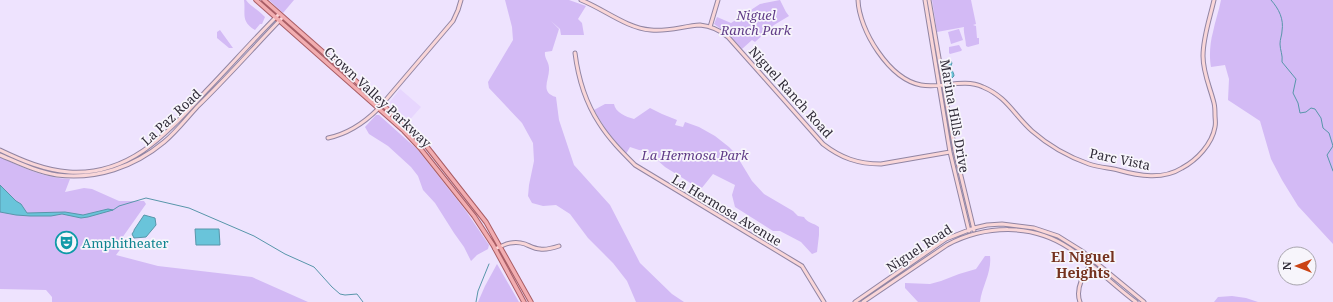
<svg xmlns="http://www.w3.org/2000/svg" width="1333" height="302" viewBox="0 0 1333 302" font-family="'Noto Serif',serif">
	<rect width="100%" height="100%" fill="#eee3fe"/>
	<path fill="#e7d6fe" d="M400,89L421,107L407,123L389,107V103Z"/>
	<path fill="#d3baf5" d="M244,0H246C251,7 259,10 265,17L262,24H260L255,30C240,21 246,13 244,0Z
		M269,0H294L283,13Z
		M505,0H569L586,6L578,19L582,23L584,35H561L560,29L551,21L559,29L552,51L545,52C544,58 549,62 549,68C550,79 539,92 556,97L559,120L574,165L610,205L640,263L672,294L684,302H636L627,281L613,263L588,238L570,214L556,205L543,206L532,203L528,196L529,185L534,161L533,143L522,123L489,88L488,82L513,40L512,27Z
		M780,0L786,12L789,16L774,25L755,42L752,40L742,49L729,35L714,24L717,17L731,23L760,4Z
		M932,0H971L976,24L973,25L976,26L977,38H979V44L968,47L966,46C966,40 963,32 964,27L937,32Z
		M1221,0H1333V244L1298,206L1282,180L1271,159L1260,121L1228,100L1229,79L1225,65L1211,67C1209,57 1210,42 1213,32C1215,21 1219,11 1221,0Z
		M959,29L963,40L951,44L948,32Z
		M220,30L233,48H229L217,38V32Z
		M959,45L962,50L961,51L950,54L949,53V47Z
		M605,104H614C615,112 626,117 634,119L650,108L662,114L677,120L675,125L683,127L685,122L699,127L715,136L729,147L735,153L752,181L764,194L793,211L798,216L804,217C807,223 814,223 819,227V235L817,252L812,254L801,242L780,231H773L735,207L732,195L735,185L713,174L701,189L693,186L689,182L665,167L647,151L639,150L630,147L626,154L608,133L594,110Z
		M376,115H379L418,150L466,211L489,245L488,249L477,255L471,261L464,247L454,233L435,203L423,190L418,176L411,167L388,146L369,134L365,127Z
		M0,157C23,168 44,178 70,179L65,192L84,188L92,189L119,201H144L146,204L122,238V247L116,255L158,266L252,277L308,302H52V297L46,290L0,289Z
		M985,256H990C992,272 982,286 980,302H918L905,288V283L930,284L941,281L959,274L976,269Z
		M497,264L519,302H478L485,286Z
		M1232,296L1246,298L1258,302H1214L1218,297Z"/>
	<path fill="#69c4da" stroke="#5896aa" d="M948,60H950L952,63C949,69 954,71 954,76L951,79L947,77L948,73L946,70L949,67L946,62Z
		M0,185L16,201L21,204L27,213L65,212L83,215L108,209L113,210L88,217L81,218L62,214L51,216H30L16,215L0,212Z
		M144,215L155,218L156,225L146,237L134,238L132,234L134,231V230Z
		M195,229H219L220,245H196Z"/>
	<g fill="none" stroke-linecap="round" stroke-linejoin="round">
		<path stroke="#5896aa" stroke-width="1" d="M1271,0C1279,9 1284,19 1282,31C1282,35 1280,39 1280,44C1280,50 1283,55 1282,62L1296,79L1293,93L1298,103L1300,113L1306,112L1311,108L1315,109L1321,118L1323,128L1329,133L1333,146L1327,155L1333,171
			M113,210L119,206L146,198L189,208L254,236L285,254L314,267L332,287L340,294L345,295L357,294L363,302
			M476,302L478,291L489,264"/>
		<defs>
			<path id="secondary" d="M581,0C604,9 626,28 651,30C667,32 684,26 700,25C710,26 720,30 728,37L823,144C841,158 858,164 881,164L950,152
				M858,0C859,30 889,79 921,85C941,89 963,78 983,87C1007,97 1014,115 1032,131C1048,145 1069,157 1089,164C1098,167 1109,168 1118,170C1139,176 1163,180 1182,168C1197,160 1212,144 1215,127C1216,123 1215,119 1215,115C1215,111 1215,107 1214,103C1210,87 1203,73 1203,56C1203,37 1210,18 1214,0
				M925,0L950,152L969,231
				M929,0L955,151L974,230
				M710,27L718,0
				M575,53C578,77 586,103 599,123C609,139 622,152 635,165L802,266L824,302
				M328,138C347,134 365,122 378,109L453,21L458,10L461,0
				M0,150C23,161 44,170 69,172C131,176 168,132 206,91C231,65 254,39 279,14
				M0,155C19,163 37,172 57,175C96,180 134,167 164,142C176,132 186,119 197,107C227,78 254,47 283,17
				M495,249C505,244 514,240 525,244C530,246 535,249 540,249C546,250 553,248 559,246
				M855,302L946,239L974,228L987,225L1002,224L1034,228L1058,236L1082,251L1144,302
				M863,302L947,245C985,225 1032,223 1069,248C1093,264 1113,285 1136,302
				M1080,302C1075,289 1083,275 1090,265"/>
			<path id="primary" d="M256,0L404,131L420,148L474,216L493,245L524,302
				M264,0L382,104L424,143L486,222L531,302"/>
		</defs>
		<use href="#secondary" stroke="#9185a3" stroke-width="5"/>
		<use href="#primary" stroke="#a95d65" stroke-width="5.5"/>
		<use href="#secondary" stroke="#f9d6d8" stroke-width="3"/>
		<use href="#primary" stroke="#f2adb0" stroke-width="3.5"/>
	</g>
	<defs>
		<symbol id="theatre-ring" viewBox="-11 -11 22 22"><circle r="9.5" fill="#f7f5fb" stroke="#0f9aa8" stroke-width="1.5"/><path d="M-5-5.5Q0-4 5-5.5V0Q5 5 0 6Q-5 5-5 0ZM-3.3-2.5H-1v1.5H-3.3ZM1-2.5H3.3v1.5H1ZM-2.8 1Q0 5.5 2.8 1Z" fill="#0f9aa8"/></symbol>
	</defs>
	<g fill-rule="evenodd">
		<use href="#theatre-ring" x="54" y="230" width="25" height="25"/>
	</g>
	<g text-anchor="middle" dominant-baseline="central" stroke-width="3.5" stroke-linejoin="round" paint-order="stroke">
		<g font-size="13" font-style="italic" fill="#603c87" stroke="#f7f5fb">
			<text x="756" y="15">Niguel<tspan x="756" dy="15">Ranch Park</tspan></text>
			<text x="695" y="155">La Hermosa Park</text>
		</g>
		<g font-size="13" fill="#312c39" stroke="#f7f5fb">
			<text transform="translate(791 92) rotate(48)">Niguel Ranch Road</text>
			<text transform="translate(378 97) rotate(43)">Crown Valley Parkway</text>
			<text transform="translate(955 116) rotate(80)">Marina Hills Drive</text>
			<text transform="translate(171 117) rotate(-43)">La Paz Road</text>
			<text transform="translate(1120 159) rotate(12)">Parc Vista</text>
			<text transform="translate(727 210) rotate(31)">La Hermosa Avenue</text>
			<text transform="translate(919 248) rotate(-33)">Niguel Road</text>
		</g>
		<g font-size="13" fill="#0d838f" stroke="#f7f5fb" text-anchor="start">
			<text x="82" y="243">Amphitheater</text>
		</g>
		<g font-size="14" font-weight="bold" fill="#75321e" stroke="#f7f5fb">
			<text x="1083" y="256">El Niguel<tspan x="1083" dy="16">Heights</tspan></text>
		</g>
	</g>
	<g transform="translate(1297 266) rotate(270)"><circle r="19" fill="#f7f5fb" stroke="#a8a5ad"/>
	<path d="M0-3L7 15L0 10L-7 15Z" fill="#cb4314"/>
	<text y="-6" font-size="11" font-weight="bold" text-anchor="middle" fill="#312c39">N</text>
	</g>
</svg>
